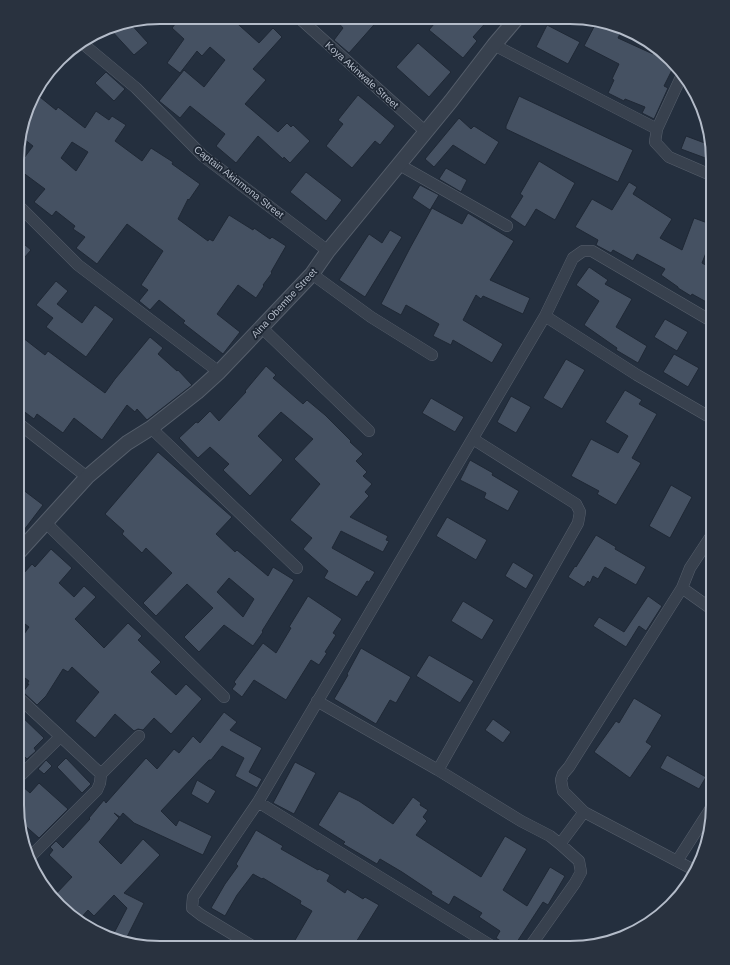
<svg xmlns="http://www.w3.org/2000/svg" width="730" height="965" viewBox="0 0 730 965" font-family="Arial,sans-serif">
	<rect width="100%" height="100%" fill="#242f3e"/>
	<path fill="#455162" stroke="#1f2835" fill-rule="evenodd" d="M169,17H230L259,43L273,28L282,37L253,69L266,80L245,104L278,132L287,123L291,127L293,125L310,141L290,163L284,157L283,159L258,136L236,163L216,146L225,134L190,106L180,118L159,101L184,70L204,87L225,60L210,47L202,56L197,51L180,73L167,63L184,39L172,28L176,23Z
		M334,18H380L349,53L334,40L343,28Z
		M439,18H490L473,37L477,41L463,58L429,30Z
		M597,21L621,32L618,38L653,54L655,48L673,68L664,86L668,88L654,119L642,113L645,107L625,99L624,101L608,93L614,80L612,79L619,64L584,46Z
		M129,22L148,43L134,55L109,28L114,25Z
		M547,25L580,42L568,64L536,47Z
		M418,43L451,72L429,97L396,67Z
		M106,72L125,89L114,101L95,83Z
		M35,93L56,110L58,107L85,128L96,111L109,120L112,116L126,125L115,141L142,161L151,148L173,162L172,164L200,184L189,200L188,199L178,219L208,241L209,239L213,241L229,215L253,230L254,228L270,239L272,237L286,246L271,272L272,273L263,285L264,286L256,298L238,285L217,314L240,332L223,354L183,323L185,321L159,300L150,310L139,301L148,290L141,285L163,251L127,224L97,264L76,248L85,237L73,229L75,226L56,211L52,216L34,202L45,189L18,169V166L33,146L20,136ZM72,142L88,152L76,171L61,158Z
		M358,95L395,126L380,145L375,141L352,168L326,146L343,124L338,120Z
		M519,96L633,150L618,182L506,129V126Z
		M459,118L471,129L474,126L499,142L485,165L453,145L434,167L425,159Z
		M686,136L710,145L711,151L708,159L681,149Z
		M539,161L575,183L555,220L536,209L525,227L510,217L523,196L520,194Z
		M446,168L467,180L461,192L439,179Z
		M306,172L342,200L326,221L290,192Z
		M629,182L637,187L633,194L672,219L660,238L682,250L694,218L713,225V235L702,263L713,269V298L710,304L692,294L691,296L678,288V287L661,275L665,269L637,254L633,261L613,250L611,253L596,245L598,240L575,227L592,199L612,210Z
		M420,185L439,195L430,210L412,198Z
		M432,208L462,224L468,213L514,241L490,280L530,298L523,314L483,296L481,299L476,295L463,320L503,344L492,363L453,340L451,345L433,336L439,324L406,305L401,315L381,304L410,248Z
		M390,230L402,237L365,297L339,280L369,234L382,243Z
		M18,239L31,250L18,265Z
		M589,267L608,280L605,284L632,299L616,327L647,346L638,363L616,350L617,348L584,325L599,301L576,285Z
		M56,281L68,291L57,304L82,323L95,305L114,319L86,357L46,327L53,318L36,305Z
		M665,319L688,332L677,351L654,337Z
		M18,334L45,355L48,351L105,393L115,379L150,337L163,348L158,354L177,371L178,370L192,385L147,420L137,409L135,412L127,405L102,440L74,418L63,433L37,414L34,419L18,407Z
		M674,354L699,368L688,387L663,372Z
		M566,359L585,370L562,409L543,398Z
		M266,366L276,375L273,378L303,404L307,400L325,415L351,441L350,442L363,454L356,461L367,472L363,476L372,484L365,492L369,496L350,517L388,536L386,540L389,541L383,552L341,531L332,548L375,572L369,582L367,581L357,597L324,578L328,571L303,549L312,538L290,520L320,484L294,459L313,439L281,412L258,436L283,460L250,496L223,470L229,464L210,447L198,458L179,438L196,422L198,423L210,411L219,421L246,392L245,391Z
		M625,390L642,400L639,404L657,414L632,458L641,463L616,505L597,494L599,491L571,476L591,439L618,453L628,436L605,422Z
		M511,396L531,407L516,433L497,422Z
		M431,398L464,417L455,432L422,413Z
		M158,452L232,517L216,534L235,552L237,550L268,576L273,567L294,580L262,631L263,632L253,646L224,625L199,652L184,637L213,608L187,584L156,616L143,603L172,573L146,548L142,553L122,534L124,531L105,514ZM229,578L254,599L243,617L217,592Z
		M470,460L493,473L492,475L519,491L508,511L484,498L486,493L460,480Z
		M671,485L692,497L670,538L649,526Z
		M18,486L43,505L24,530L18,525Z
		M447,517L487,540L476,560L436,536Z
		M596,535L616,547L615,549L646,567L636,585L605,567L598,579L593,576L590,583L588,581L584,587L568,577L575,566L576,567Z
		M51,549L72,568L59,583L74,597L84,586L96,597L75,619L104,648L128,623L142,636L138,640L161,662L151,672L176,695L186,684L202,699L171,734L154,718L143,730L138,729L134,731L115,714L95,738L75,721L99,692L72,667L68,672L63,669L46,696L37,705L23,692L29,684H27L29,681L17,672V644L29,627L17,618V583L24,575L23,574L32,564L35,567Z
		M513,562L534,575L526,589L505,576Z
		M308,596L342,619L333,633L336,635L325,652L327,653L319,665L311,660L286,700L254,680L242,697L232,689L236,684L234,682L263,643L276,653L291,628L289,627Z
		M648,596L662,606L646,631L639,626L626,647L593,626L599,617L624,632Z
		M463,601L494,620L482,640L451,621Z
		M361,648L411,677L396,703L390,700L376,724L334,699L348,675L347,674Z
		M429,655L474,681L460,703L416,676Z
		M634,698L662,715L646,742L652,746L630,778L594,752L616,721L619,723Z
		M17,712L44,738L34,748L36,751L27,759L25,757L24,758L17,752Z
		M224,712L237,722L230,730L262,748L249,772L262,779L257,788L235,776L244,758L222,746L211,760H209L161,811L176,826L179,820L212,836L203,855L134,823L123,813L120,817L114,813L119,818L99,842L121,864L143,839L160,855L124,893L144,903L126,939L114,933L127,908L114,895L94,916L88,910L78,921L55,895L72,877L49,855L53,850L50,847L56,841L63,848L90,819L89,818L104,800L106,803L146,758L157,769L174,749L179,753L193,736L200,743Z
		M493,719L511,732L503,743L485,730Z
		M667,755L706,777L699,789L660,768Z
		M66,758L91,784L82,793L57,767Z
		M46,760L52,766L44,774L38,769Z
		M295,762L316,773L294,814L273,803Z
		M197,780L216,791L208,804L191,794Z
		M39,783L68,809L39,838L21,822L17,805V786L21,785L30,793Z
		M339,791L359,801L393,824L413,797L421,803L420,805L428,810L423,817L427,821L416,835L481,877L505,836L527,849L503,890L527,906L550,867L565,876L548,905L543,902L513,948H511L496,938L500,931L479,917L482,913L454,896L449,905L431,894L432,892L402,872L380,859L377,864L343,844L345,842L318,825Z
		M256,830L283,846L281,849L318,870L319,869L330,875L327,881L345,893L347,889L363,899L365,897L379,905L353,947H291L312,911L300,904L301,901L263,878L262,879L253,874L237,895L225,916L211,908L225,884L238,866L236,864Z"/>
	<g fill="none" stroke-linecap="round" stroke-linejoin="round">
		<defs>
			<path id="minor" d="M298,17L426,132
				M82,43L136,88L203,156L328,251
				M494,45L657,129
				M681,77L657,129L655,142L669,157L713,176
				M398,164L507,226
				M18,205L78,265L219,372
				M312,274L371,317L432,355
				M545,316L637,375L713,419
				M261,327L369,431
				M18,423L87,477
				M151,428L297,568
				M45,522L224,697
				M682,588L569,767L563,774L561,780L563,791L584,812L694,870
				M713,610L682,588L690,568L713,533
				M17,696L101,774L100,783L97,790L29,858
				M317,701L438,770L521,821L550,836L560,844L584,812
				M438,770L578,523L580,512L576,504L473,439
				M101,774L139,736
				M17,779L60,737
				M677,861L713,805
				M254,947L201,915L192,908L193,897L258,802
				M495,948L258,802L545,316L573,258L583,251H592L713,322
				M529,948L575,883L581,872L579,861L560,844"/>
			<path id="tertiary" d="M17,554L87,477L127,443L151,428L197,392L219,372L312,274L328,251L451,101L494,45L517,18"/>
		</defs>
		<use href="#minor" stroke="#565f6c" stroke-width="12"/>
		<use href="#tertiary" stroke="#565f6c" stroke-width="16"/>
		<use href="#minor" stroke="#38414e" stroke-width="11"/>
		<use href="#tertiary" stroke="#38414e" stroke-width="14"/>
	</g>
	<g text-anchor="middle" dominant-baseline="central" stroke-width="3.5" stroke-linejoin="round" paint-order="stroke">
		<g font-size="10" fill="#b4bcc9" stroke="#1d2633">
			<text transform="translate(362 75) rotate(42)">Koya Akinwale Street</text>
			<text transform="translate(239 182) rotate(38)">Captain Akinmona Street</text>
			<text transform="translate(284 303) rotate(-47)">Aina Obembe Street</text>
		</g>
	</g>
	<path d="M0 0H730V965H0ZM160 24H570A136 136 0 0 1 706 160V805A136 136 0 0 1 570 941H160A136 136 0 0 1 24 805V160A136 136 0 0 1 160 24Z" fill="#29323f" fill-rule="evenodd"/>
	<path fill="none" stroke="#b4bcc9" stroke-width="2" d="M160 24H570A136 136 0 0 1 706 160V805A136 136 0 0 1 570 941H160A136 136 0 0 1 24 805V160A136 136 0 0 1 160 24Z"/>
</svg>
